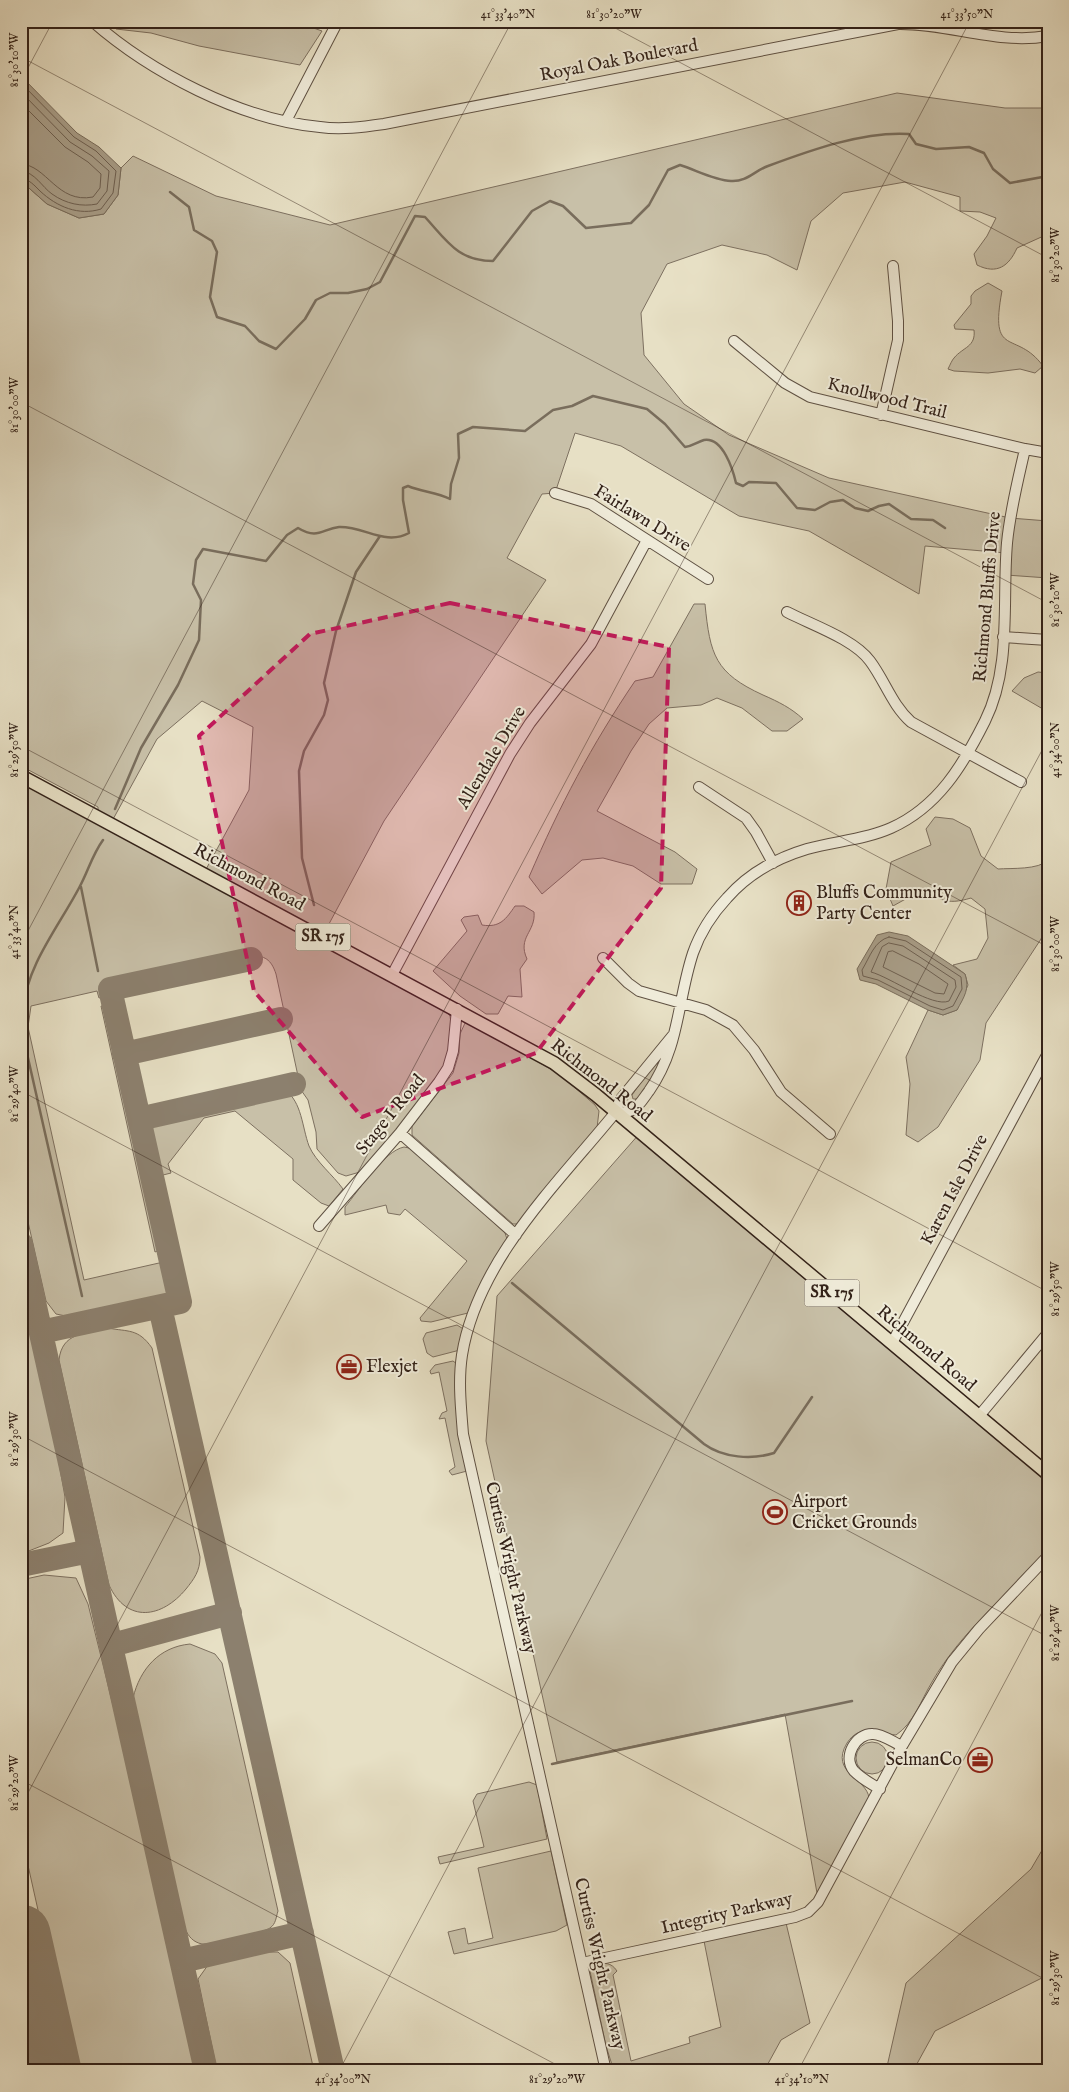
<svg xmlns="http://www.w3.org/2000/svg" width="1069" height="2092" viewBox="0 0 1069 2092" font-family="'IM FELL English',serif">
	<rect width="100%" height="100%" fill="#e7e0c5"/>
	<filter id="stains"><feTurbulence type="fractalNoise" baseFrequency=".004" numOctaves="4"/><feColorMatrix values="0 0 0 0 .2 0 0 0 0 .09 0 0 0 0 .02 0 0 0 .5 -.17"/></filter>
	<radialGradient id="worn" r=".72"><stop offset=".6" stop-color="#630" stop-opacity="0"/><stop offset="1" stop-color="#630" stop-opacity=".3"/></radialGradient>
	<path fill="#c8c0a8" stroke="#7d7060" d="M117,21H294L322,31L300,65L199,46L151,33L116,29Z
		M897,93L1005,108H1048V234L1017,248C1009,266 997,275 977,265L974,254L987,236L996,218L980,212L960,211V197L905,182L843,193L811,221L797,270L767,255L722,245L667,264L641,313L644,355L684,404L729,435L829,478L1010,518L1048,521V578L1006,575V553L925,546L919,594L809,531L739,516L621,446L575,433L555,493L542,494L507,558L546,580L384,821L322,937L204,873L249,790L253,727L202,701L157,739L111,823L98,816V807L21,766V181L47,204L79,218L104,214L118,195L121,168L133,156L216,196L330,225Z
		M988,283L1002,291C989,360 1016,329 1043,366L1035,373L1020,369L988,373L954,371L948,369C950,365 952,360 954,358C963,347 976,347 974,330L955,329L954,325L971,304V296L975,291Z
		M694,604H705C710,655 715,673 763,695C779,702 791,708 803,719L787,731H772L742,708L717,698L701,705L667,708L649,724L631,751L597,811L675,852L697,869L692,884H661L633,866L603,858L582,860L542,894L529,877C560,805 591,746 635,681L653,677Z
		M1038,672L1048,673V712L1012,691L1024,678Z
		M21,783L444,1009L450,1016L452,1030L445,1067L429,1091L360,1172L346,1176L338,1173L317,1149L316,1132L308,1100L301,1090L276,974C271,959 265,956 250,955L108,988L107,996L99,998L97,991L31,1006L28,1027L84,1280L159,1263L168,1270L173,1290L165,1295L66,1316L56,1314L46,1301L21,1191Z
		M935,817L953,819L970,828L981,856L998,869C1011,868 1039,870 1048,860V920L1041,939L986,1023L980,1060L938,1127L918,1142L906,1135L910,1084L906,1057L928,1010L943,1015L957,1010L968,985L965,974L953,965L977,959L988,938L985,909L971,898C944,906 943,898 920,891L893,906L886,889L891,862L931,845L926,829Z
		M515,906H524L534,912C536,932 517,937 527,959L520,969L522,997L508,996L498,1014H486L460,996L433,971L467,931L461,920L464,917L478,915L482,925C500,928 506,919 515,906Z
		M101,1006H106L110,1012L162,1243L160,1250L155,1252Z
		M465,1023L474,1025L559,1074L595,1105L599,1111L597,1128L517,1224H513L412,1135V1126L453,1073L459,1053L460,1034Z
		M668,1048L647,1087L637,1099H633L632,1095L660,1055Z
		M285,1090C302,1102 302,1127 309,1146C316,1162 333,1175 343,1189L329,1206L321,1203L293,1180V1159L235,1111L204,1118L168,1164L171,1173L155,1177C150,1155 140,1131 165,1117Z
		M640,1133L1048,1474V1549C1010,1593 961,1631 932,1682C921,1700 914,1723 896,1735C877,1733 860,1723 847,1743C829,1773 867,1778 869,1798L817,1893L785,1714L557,1762L486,1441L497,1296Z
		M404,1147L414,1149L505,1233L507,1239L468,1313L431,1322L421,1321L420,1318L467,1261L405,1209L400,1215L388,1213L386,1205L345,1215V1207C359,1190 384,1151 404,1147Z
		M21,1287L45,1385L65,1497L63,1533L49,1543L21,1554Z
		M457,1325L465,1330L460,1350L433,1357L427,1353L423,1339L426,1333Z
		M108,1328C128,1332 138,1328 152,1348L200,1557C200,1571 194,1579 186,1589C162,1618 127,1624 109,1585L59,1360C62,1332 85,1334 108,1328Z
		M453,1361L457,1364L467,1471L452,1475L449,1471L455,1467L445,1418L439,1419L442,1413L447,1411L439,1372L431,1374L430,1371L435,1365Z
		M44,1575L76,1578L88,1604L141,1819L196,2071H74L21,1834V1580Z
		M190,1644L215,1654L222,1663L278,1911C276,1917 276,1924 270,1928C263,1933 210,1945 202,1944C193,1942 189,1937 185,1929L133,1698C140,1669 159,1647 190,1644Z
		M856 1758a16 16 0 1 1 32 0a16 16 0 1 1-32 0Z
		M529,1782L537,1785L547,1839L440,1864L438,1857L484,1847L473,1801L477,1794Z
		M1048,1840V1975L935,2031L913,2071H886L906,1983L1031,1869Z
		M551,1851L567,1925L556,1931L454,1954L448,1932L465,1928L468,1944L493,1938L478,1868Z
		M786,1923L810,2023L781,2040L764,2071H614L606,2046L590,1971L594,1964C605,1963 611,1962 617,1971L613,1975L631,2061L690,2043L689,2037L721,2027L704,1941Z
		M265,1952H278L290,1963L314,2071H217L198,1979L208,1965Z
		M21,2023L32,2071H21Z"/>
	<path fill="#a99f8a" stroke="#796d5c" d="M21,76L77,133L99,147L121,168L118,195L104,214L79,218L47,204L21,181Z
		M889,932L908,936L965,974C970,989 964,997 957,1010L943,1015L928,1010L876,984L860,980L857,969L877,935Z"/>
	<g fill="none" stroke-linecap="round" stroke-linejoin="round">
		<path stroke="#6e6051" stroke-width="1" d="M21,83L74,137L96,151L116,171L113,193L101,209C79,216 57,207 40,191C35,186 29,179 21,178
			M21,92L70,142L92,156L109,171L107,191L97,204C82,207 66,204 52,194C42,187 35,172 21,171
			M21,103L65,147L88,162L101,174L100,188L93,197C57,204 47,165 21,164
			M889,937L906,941L961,977L962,989L953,1006L943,1010L930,1006L878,980L863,976L862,970C870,957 874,941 889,937Z
			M889,943L903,946L955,980L956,987L949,1001C933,1008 890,977 871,972L882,947Z
			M893,951L919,964L948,984L944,994L935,993L883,967L888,952Z"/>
		<path stroke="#796d5c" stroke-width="2.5" d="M170,192L189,207L194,230L212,241L217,252L210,297L217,317L245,326L259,341L276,349L305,319L316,300L330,293H348L367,289L380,282L415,216L425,217C447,241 458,261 493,261L532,211L550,201L563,206L586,228L631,223L649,205L668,170L680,165C696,170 714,180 731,181C747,182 754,171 768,166C811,150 864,131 909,134L916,144L936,149L969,147L984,153L993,169L1010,183L1048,176
			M115,809L141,748L178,685L199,640L201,600L193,584L196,560L203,549L266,561L287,535L298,528C318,540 322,529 339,527C364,526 385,546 409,533L403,500V488L408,486C422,492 436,492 450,499L451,484L459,458L458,434L473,427L525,431L553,410L572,406L593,396L647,409L665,424L685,447C693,446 697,442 704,440C723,437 733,470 736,483L743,486L749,482L776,483L797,508L815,510L830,502L843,500L855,508L868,511L879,506L889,504L911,519L933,520L945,528
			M81,887L98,971
			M314,905L302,858L299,771L304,751L324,715L328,700L324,683L336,631L356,572L380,536
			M512,1283L704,1444C723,1458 752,1460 774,1453L812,1397
			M82,1296L23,1036C23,1027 22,1018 23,1009C27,965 59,926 79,888C88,872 92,855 103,840
			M552,1764L852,1701"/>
		<path stroke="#8c806e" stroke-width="24" d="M124,1054L281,1019
			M139,1119L294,1084
			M21,1244L206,2071
			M160,1307L333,2071
			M41,1332L180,1302L110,989L251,959
			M21,1565L90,1551
			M112,1645L230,1613
			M182,1961L302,1933"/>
		<path stroke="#8c806e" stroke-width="59" d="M21,1934L52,2071"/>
		<defs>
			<path id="minor" d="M92,21C150,72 241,120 320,127C341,130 363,127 384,124L898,24C949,23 997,45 1048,36
				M286,121L338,21
				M734,341L785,383L810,397L1025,449L1048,453
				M881,415L898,340V321L893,266
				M555,493L591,504L708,579
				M787,612C812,625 854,639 870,661C885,681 892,705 911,722L1021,782
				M1003,637L1048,640
				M699,787L746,818L756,832L773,863
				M603,958L628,983L639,991L706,1010L733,1025L754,1050L781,1092L830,1134
				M392,975L510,754L530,723L591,644L647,540
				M615,1113C620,1112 628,1113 632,1110C639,1107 645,1096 649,1091C680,1047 677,1001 693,953C700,933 713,913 727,898C748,874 777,858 807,849C835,841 864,840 891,828C938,807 963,765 985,721C1012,667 1002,601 1007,543C1010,511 1018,480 1025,449
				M400,1133L516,1235
				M319,1226L400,1133L439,1082L448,1068L453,1051L457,1009
				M892,1343L1048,1053
				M979,1416L1048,1333
				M880,1789C871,1784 861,1778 854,1771C842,1757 856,1733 873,1734C882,1734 893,1742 902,1746
				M582,1963L795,1917L808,1912L818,1902L902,1746L952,1662L979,1629L1048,1556
				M606,2071L463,1434C461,1408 458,1381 462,1355C477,1261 557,1184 615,1113L620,1100L674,1034"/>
			<path id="major" d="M21,776L554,1063L596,1095L1048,1474"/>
		</defs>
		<use href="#minor" stroke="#5f5143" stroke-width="12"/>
		<use href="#major" stroke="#322118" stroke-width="15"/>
		<use href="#minor" stroke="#efebd9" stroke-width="10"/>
		<use href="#major" stroke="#e7e0c5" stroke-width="12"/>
	</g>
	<path fill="#c2185b" fill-opacity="0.2" stroke="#c2185b" stroke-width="4" stroke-dasharray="10 6" stroke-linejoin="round" d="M450,603L669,647L661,888L536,1053L362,1117L254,991L199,736L310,634Z"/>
	<path fill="none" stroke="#322118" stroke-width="1" stroke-opacity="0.45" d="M602,21L1048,258M21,57L1048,603M21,81L53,21M21,402L1048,947M21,746L1048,1292M21,944L512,21M21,1091L1048,1637M21,1435L1048,1981M21,1780L568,2071M21,1806L970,21M339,2071L1048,739M798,2071L1048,1601"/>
	<defs>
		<symbol id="building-ring" viewBox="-11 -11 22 22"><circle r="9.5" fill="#efebd9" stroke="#8f2418" stroke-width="1.5"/><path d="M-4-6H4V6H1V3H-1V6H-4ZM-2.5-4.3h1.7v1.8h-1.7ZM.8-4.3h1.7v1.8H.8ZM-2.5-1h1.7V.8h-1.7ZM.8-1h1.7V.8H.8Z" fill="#8f2418"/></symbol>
		<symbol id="office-ring" viewBox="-11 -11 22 22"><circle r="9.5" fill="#efebd9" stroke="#8f2418" stroke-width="1.5"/><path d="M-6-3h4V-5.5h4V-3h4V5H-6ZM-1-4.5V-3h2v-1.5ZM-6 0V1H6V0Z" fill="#8f2418"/></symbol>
		<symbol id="stadium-ring" viewBox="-11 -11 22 22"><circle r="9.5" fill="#efebd9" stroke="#8f2418" stroke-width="1.5"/><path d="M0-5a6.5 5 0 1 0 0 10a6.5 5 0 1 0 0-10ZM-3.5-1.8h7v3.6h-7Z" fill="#8f2418"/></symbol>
	</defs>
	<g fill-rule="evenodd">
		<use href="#building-ring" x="785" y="889" width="28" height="28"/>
		<use href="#office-ring" x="335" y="1353" width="28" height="28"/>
		<use href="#stadium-ring" x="761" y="1498" width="28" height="28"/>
		<use href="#office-ring" x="966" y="1746" width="28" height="28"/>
	</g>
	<g text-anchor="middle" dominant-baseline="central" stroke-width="4" stroke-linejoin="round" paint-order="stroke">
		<g fill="#efebd9" stroke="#6b5e52" stroke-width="1">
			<rect x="295.5" y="923.5" width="55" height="27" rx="4"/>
			<rect x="804.5" y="1279.5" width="55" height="27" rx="4"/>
		</g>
		<g font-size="16" font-weight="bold" fill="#322118">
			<text x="323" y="937">SR 175</text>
			<text x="832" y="1293">SR 175</text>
		</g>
		<g font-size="18" fill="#322118" stroke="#efebd9">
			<text transform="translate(619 61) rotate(-11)">Royal Oak Boulevard</text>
			<text transform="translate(887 399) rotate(14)">Knollwood Trail</text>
			<text transform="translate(642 519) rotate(32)">Fairlawn Drive</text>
			<text transform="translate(988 597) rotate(-85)">Richmond Bluffs Drive</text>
			<text transform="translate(492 758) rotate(-59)">Allendale Drive</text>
			<text transform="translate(249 878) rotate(28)">Richmond Road</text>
			<text transform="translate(601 1081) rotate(38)">Richmond Road</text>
			<text transform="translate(391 1115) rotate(-51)">Stage I Road</text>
			<text transform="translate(955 1190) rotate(-62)">Karen Isle Drive</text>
			<text transform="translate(926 1349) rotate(40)">Richmond Road</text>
			<text transform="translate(510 1568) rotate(77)">Curtiss Wright Parkway</text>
			<text transform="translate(727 1914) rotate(-13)">Integrity Parkway</text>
			<text transform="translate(599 1964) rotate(77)">Curtiss Wright Parkway</text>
		</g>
		<g font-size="18" fill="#322118" stroke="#efebd9" text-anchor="start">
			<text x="816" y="893">Bluffs Community<tspan x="816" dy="21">Party Center</tspan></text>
			<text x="366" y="1367">Flexjet</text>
			<text x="792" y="1502">Airport<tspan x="792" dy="21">Cricket Grounds</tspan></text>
			<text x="962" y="1760" text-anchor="end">SelmanCo</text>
		</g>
	</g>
	<rect width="1069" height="2092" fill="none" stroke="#e7e0c5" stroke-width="55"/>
	<rect x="28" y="28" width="1014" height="2036" fill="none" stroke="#322118" stroke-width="2"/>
	<g font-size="12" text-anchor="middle" fill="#322118">
		<text x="508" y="18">41°33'40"N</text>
		<text x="614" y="18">81°30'20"W</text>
		<text x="967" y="18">41°33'50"N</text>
		<text transform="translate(14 60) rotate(-90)" y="4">81°30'10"W</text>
		<text transform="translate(1055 255) rotate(-90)" y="4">81°30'20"W</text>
		<text transform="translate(14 405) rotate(-90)" y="4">81°30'00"W</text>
		<text transform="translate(1055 600) rotate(-90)" y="4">81°30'10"W</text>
		<text transform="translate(14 750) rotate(-90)" y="4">81°29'50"W</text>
		<text transform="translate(1055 750) rotate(-90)" y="4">41°34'00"N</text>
		<text transform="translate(14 932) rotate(-90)" y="4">41°33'40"N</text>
		<text transform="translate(1055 944) rotate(-90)" y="4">81°30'00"W</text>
		<text transform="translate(14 1094) rotate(-90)" y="4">81°29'40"W</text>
		<text transform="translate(1055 1289) rotate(-90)" y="4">81°29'50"W</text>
		<text transform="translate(14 1439) rotate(-90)" y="4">81°29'30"W</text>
		<text transform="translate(1055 1633) rotate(-90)" y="4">81°29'40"W</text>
		<text transform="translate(14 1783) rotate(-90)" y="4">81°29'20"W</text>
		<text transform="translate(1055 1978) rotate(-90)" y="4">81°29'30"W</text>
		<text x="343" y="2083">41°34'00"N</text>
		<text x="557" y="2083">81°29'20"W</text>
		<text x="802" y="2083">41°34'10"N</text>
	</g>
	<rect width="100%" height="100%" filter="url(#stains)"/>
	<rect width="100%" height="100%" fill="url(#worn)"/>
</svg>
